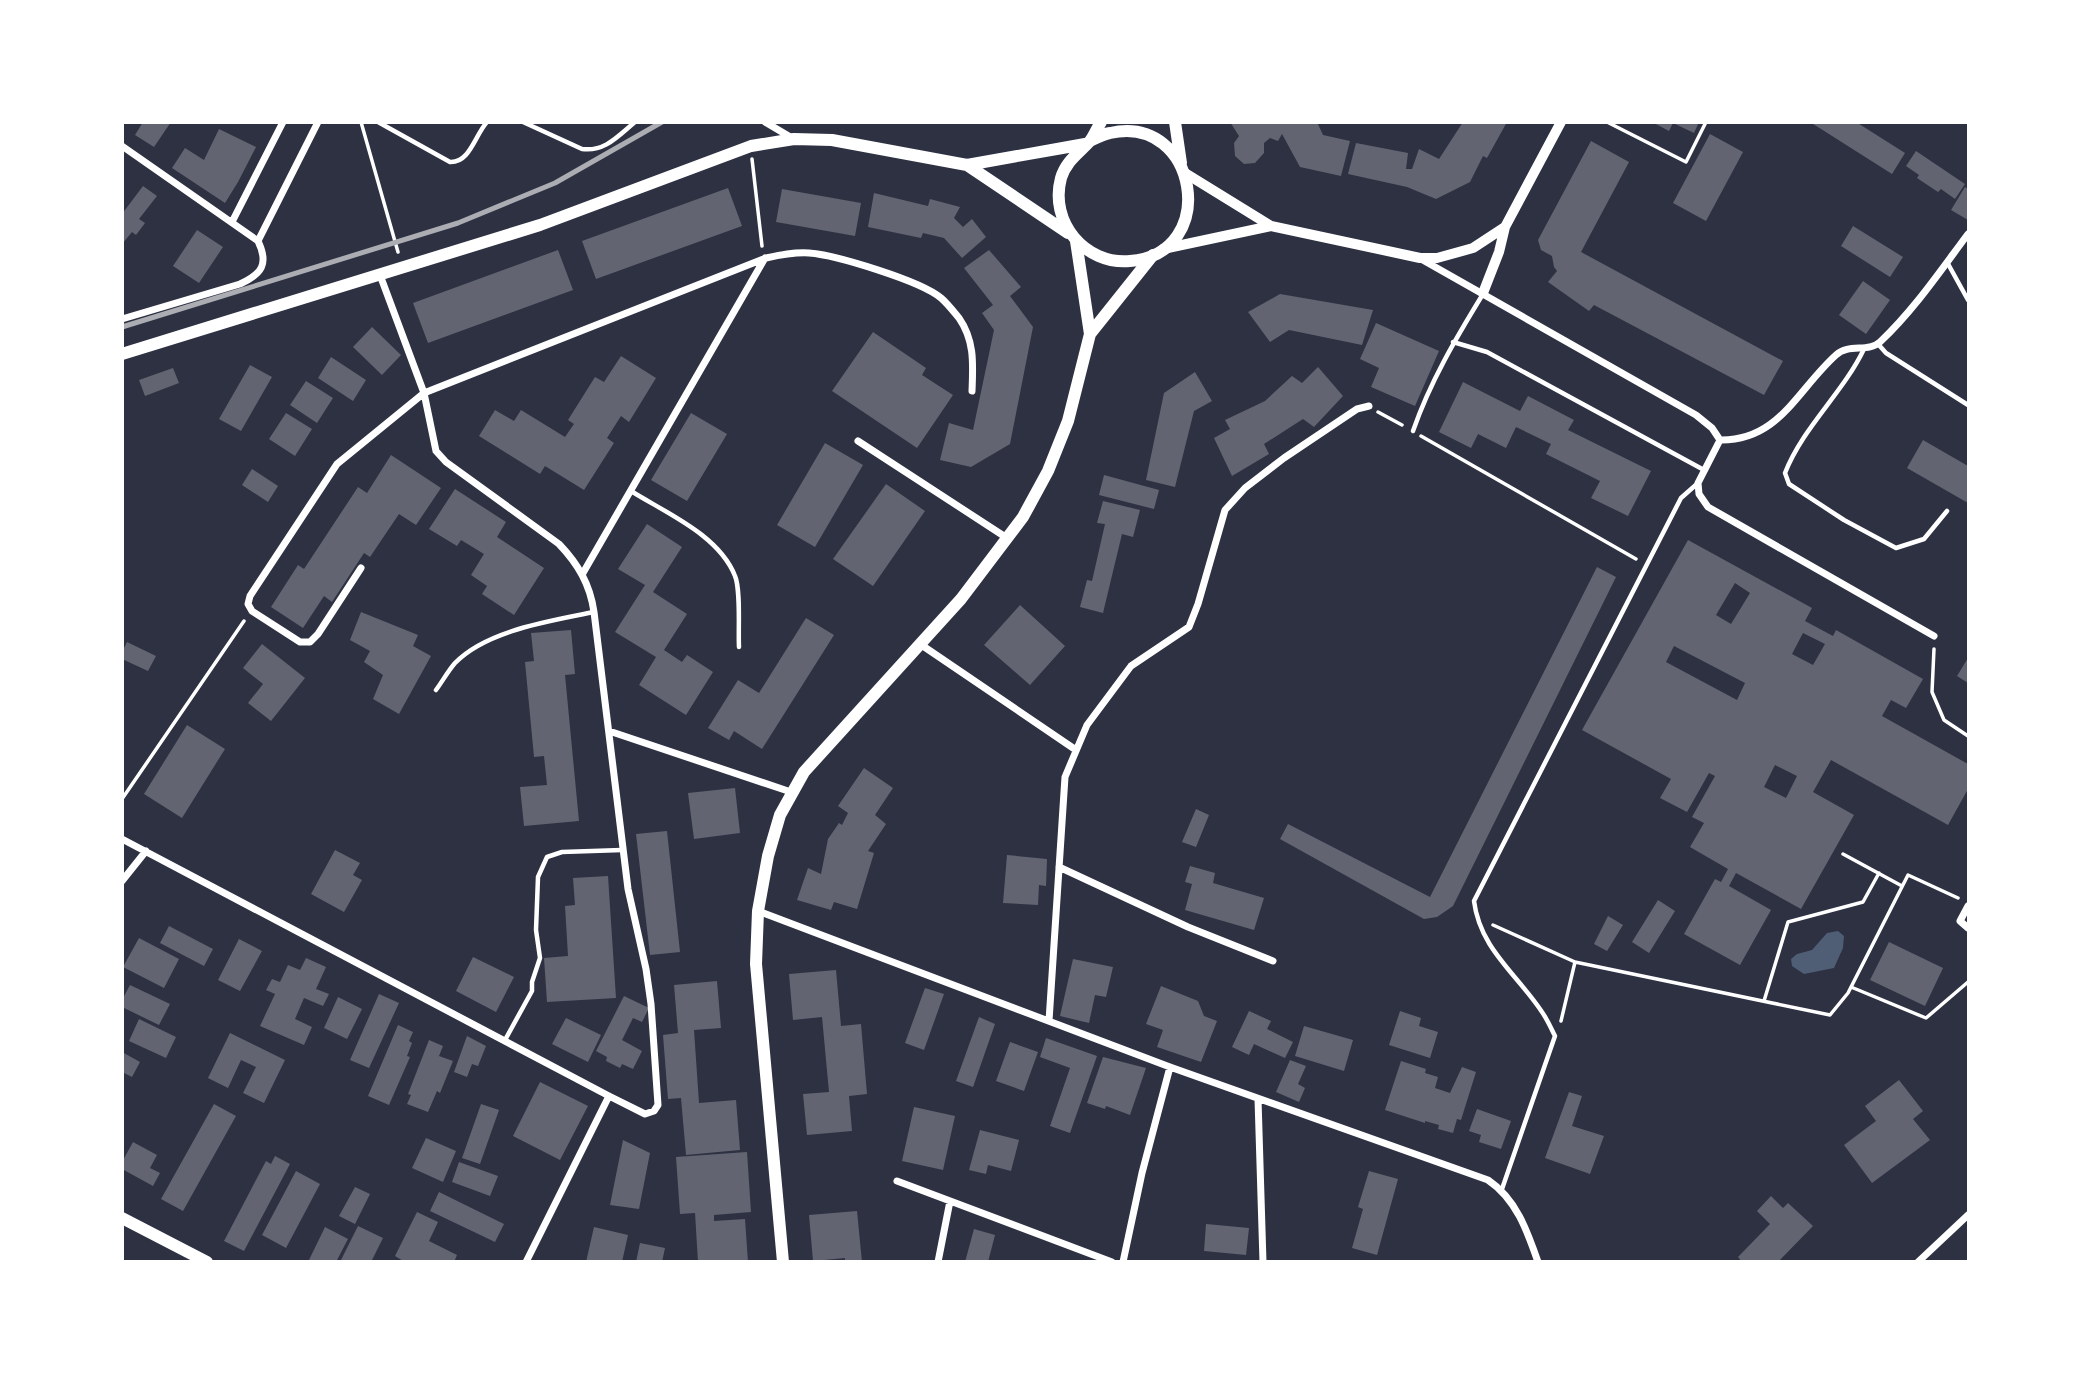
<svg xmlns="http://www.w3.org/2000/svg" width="2091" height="1384" viewBox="0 0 2091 1384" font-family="Helvetica,sans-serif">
	<rect width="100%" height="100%" fill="#2d3142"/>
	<path fill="#4f5d75" d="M1838,931L1844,936L1843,948L1834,968L1804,974L1792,966L1791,959L1797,954L1812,950L1827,933Z"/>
	<path fill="#626471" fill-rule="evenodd" d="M143,122H171L154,147L135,135Z
		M1230,122H1317L1323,135L1350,141L1341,176L1300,167L1282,134L1278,141L1270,138L1264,143V153L1255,163L1244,164L1235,156L1234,143L1239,136Z
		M1463,122H1507L1487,158L1483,156L1470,182L1436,199L1407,187L1348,174L1356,143L1408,153L1406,169H1412L1419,149L1439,159Z
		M1652,122H1699L1694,133L1673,123L1669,131Z
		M1810,122H1856L1905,153L1892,174Z
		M219,129L256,147L238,182L225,203L172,168L185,148L204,160Z
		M1710,134L1743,152L1706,221L1673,203Z
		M1591,141L1629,162L1581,252L1783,361L1764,395L1594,305L1589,311L1548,282L1557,271L1554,267L1552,256L1541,250L1538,240Z
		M1916,151L1965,184L1955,199L1941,189L1938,192L1917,178L1919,175L1906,166Z
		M143,186L157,196L139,219L145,223L136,235L132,232L122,244V214Z
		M1965,187L1968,189V220L1951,210Z
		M728,188L742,226L596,279L582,241Z
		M782,189L861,203L855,236L776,222Z
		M874,193L928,206L930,199L960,207L954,218L963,227L972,219L986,237L962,258L944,238L923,233L921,238L868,227Z
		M1853,226L1903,257L1890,277L1841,246Z
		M197,230L223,247L199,283L173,266Z
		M558,250L573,290L428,343L413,303Z
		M989,250L1021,287L1010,296L1033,327L1010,444L971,467L940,460L949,423L973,430L994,330L982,313L993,305L964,268Z
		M1863,281L1890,300L1866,334L1839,315Z
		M1280,294L1373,310L1362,345L1289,330L1270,342L1248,312Z
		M1376,323L1439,351L1415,406L1371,387L1379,368L1360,359Z
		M372,327L401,355L382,375L353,347Z
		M873,332L926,368L922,375L953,395L917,448L832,391Z
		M621,356L656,378L629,422L621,416L607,438L614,443L584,490L545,466L540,474L479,436L495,410L514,421L521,410L565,437L574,424L568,420L595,377L604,382Z
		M331,357L366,380L353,401L318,378Z
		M250,365L272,377L241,431L219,419Z
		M1318,367L1343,396L1314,427L1303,419L1264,444L1269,454L1232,476L1214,438L1230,429L1225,420L1265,401L1292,376L1302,383Z
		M173,368L179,383L145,396L139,380Z
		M1195,372L1212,401L1194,411L1175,487L1146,480L1164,393Z
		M306,381L333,398L317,423L290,405Z
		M1463,382L1520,411L1528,396L1574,420L1568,430L1651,471L1628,516L1591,498L1600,481L1546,454L1551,444L1516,427L1506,448L1478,434L1471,448L1439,432Z
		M286,413L312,429L295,456L269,439Z
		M691,413L727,434L687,501L651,480Z
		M1923,440L1968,466V503L1907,468Z
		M825,443L863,465L815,547L777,525Z
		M391,455L441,488L416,525L399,514L370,557L364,553L332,602L324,596L303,628L271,607L298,565L304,569L358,487L367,493Z
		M252,469L278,486L268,502L242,485Z
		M1104,475L1159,490L1154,509L1099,495Z
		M886,484L925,511L873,586L833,559Z
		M455,489L506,522L497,537L544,568L514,615L482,594L487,586L471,575L484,554L461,540L457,546L429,529Z
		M1103,501L1140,510L1133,537L1122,534L1103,613L1080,607L1087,580L1092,581L1105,524L1097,523Z
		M647,524L682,547L653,592L687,614L664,650L682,662L687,655L713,672L686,715L639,685L656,657L615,632L645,585L618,569Z
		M1688,540L1812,608L1805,621L1833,636L1836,630L1923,679L1906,708L1891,700L1882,716L1968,764V789L1948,825L1831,760L1813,792L1854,815L1801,909L1736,873L1729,886L1771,910L1740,965L1684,934L1715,879L1721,882L1728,869L1690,847L1704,823L1692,817L1715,776L1709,773L1687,812L1660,798L1671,779L1582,730ZM1735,583L1750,593L1731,624L1716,615ZM1803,633L1825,644L1813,665L1792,654ZM1674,646L1745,683L1737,700L1666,662ZM1775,765L1797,776L1786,798L1764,787Z
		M1597,567L1616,577L1453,906L1437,917L1424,919L1280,839L1288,824L1430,897Z
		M1020,605L1065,646L1030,685L984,645Z
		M361,612L418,635L413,646L431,656L399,714L373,699L383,675L364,662L370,651L350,640Z
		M806,618L834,635L762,749L734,731L729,740L708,728L738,680L759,693Z
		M571,630L575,674L565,675L579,821L524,826L520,787L547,785L544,756L534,757L525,662L534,661L531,633Z
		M127,642L156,656L148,671L122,659V652Z
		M262,644L305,678L271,721L248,703L263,684L243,668Z
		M1968,658V683L1957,676Z
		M187,725L225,749L182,818L144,794Z
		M864,768L893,788L875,815L886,824L868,851L874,853L857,909L834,902L831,910L797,900L808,868L821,874L828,839L839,823L842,825L848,813L838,806Z
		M735,788L740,833L694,839L688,793Z
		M1196,809L1209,815L1196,847L1182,842Z
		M667,831L680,952L650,955L636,834Z
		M335,850L360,863L353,875L362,880L344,912L311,894Z
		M1007,855L1047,859L1046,886L1039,885L1038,905L1003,903Z
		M1190,866L1215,873L1213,883L1264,898L1254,930L1185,910L1192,884L1185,882Z
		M608,876L616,998L547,1002L544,958L568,956L565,906L575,905L573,878Z
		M1658,900L1675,911L1649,953L1632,942Z
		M1608,916L1623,925L1607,951L1594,944Z
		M169,926L213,949L204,966L160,943Z
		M139,938L179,959L164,988L123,967Z
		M239,939L262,951L240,991L218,980Z
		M1889,942L1943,968L1925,1006L1870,980Z
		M473,957L514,977L496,1012L456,991Z
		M306,958L326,967L316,989L329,994L323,1006L304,998L295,1019L312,1027L304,1045L260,1026L275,994L266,990L272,979L280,982L288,965L300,970Z
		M1073,959L1113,967L1106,997L1095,995L1089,1023L1060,1016Z
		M836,970L841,1026L861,1024L867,1094L849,1096L852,1131L807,1135L803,1094L829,1092L822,1017L793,1020L789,974Z
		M717,981L721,1028L694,1030L699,1103L736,1100L740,1150L686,1155L681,1098L668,1099L663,1035L678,1033L674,985Z
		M130,985L170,1004L159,1025L122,1007V1000Z
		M1161,986L1198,1001L1204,1016L1217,1021L1201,1062L1157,1047L1163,1030L1146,1024Z
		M925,988L944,994L924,1050L905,1043Z
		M379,994L399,1003L369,1068L350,1060Z
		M624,996L649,1008L642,1022L633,1018L622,1040L642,1051L633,1069L622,1064L620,1068L606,1061L607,1057L596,1051Z
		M338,997L362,1009L347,1039L324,1028Z
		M1249,1011L1271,1021L1267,1029L1293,1042L1285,1058L1254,1044L1249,1055L1232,1047Z
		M1400,1011L1421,1018L1419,1026L1438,1032L1430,1058L1389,1045Z
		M979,1017L995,1024L973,1087L956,1081Z
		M566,1018L601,1035L588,1062L552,1044Z
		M139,1019L176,1037L166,1058L129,1041Z
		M398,1025L413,1032L409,1041L412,1043L407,1056L410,1057L389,1105L368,1096Z
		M1304,1026L1353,1040L1344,1071L1295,1056Z
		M230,1033L285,1060L264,1103L243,1093L256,1067L241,1060L228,1088L208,1078Z
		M467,1036L486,1046L478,1066L472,1064L467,1077L454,1072Z
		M1046,1038L1097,1056L1070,1133L1050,1126L1070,1068L1040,1057Z
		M429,1040L443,1046L439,1056L453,1061L440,1093L437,1091L428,1112L407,1104L411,1095L408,1094Z
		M1010,1042L1038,1052L1024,1091L996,1081Z
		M122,1052L140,1062L132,1077L122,1072Z
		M1103,1057L1146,1068L1130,1115L1106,1106L1105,1109L1087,1103Z
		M1290,1060L1306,1066L1298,1084L1305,1088L1299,1102L1276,1092Z
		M1401,1061L1426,1069L1425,1073L1438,1077L1435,1088L1450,1093L1462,1067L1476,1072L1461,1120L1457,1119L1453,1133L1438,1129L1439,1125L1425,1121V1123L1385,1110Z
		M1899,1080L1923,1111L1913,1119L1930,1140L1872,1183L1844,1145L1876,1121L1865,1106Z
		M540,1082L588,1106L560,1160L513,1136Z
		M1569,1092L1582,1096L1572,1126L1604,1136L1590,1174L1545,1158Z
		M214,1104L236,1116L183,1211L161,1199Z
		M481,1104L499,1110L480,1164L462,1158Z
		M914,1107L955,1116L943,1170L902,1161Z
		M1477,1109L1511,1121L1501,1149L1479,1142L1481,1135L1469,1131Z
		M980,1130L1019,1140L1011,1171L988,1165L986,1174L969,1170Z
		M426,1138L456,1151L443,1182L412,1168Z
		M623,1140L650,1153L639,1209L610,1205Z
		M133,1142L157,1155L150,1168L160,1173L153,1186L122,1169V1162Z
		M747,1152L751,1212L714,1215V1221L745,1219L748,1262H698L695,1213L680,1214L676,1157Z
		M275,1156L290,1164L244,1251L224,1241L266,1161L271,1164Z
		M459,1162L498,1176L490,1196L452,1182Z
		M296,1171L320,1184L286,1248L262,1235Z
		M1369,1171L1398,1179L1377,1255L1352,1248L1363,1209L1358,1207Z
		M355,1187L370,1194L355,1224L339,1216Z
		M439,1192L504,1224L495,1242L430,1211Z
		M1771,1196L1783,1208L1788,1203L1813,1226L1778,1262H1742L1738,1257L1770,1224L1757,1211Z
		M857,1211L862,1262H845V1258L813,1261L809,1215Z
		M417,1212L438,1222L429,1241L457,1255L454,1262H405L395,1256Z
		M1206,1224L1249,1228L1246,1255L1204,1251Z
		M358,1226L383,1238L371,1262H340Z
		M325,1227L348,1239L336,1262H308Z
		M594,1227L628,1235L622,1262H586Z
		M974,1229L995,1235L988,1262H965Z
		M640,1243L665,1248L662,1262H636Z"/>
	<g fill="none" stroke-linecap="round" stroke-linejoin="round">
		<path stroke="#fff" stroke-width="3.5" d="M361,122L398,252
			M1607,122L1686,162L1706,122
			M752,159L762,246
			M1378,412L1402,425
			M1421,436L1636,559
			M1934,649L1932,692L1944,720L1968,736
			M122,799L244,621
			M1843,854L1902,886
			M1493,925L1575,962L1830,1015L1848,993L1908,875L1958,898
			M1851,987L1926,1018L1968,982
			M1764,1001L1788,922L1863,902L1879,873
			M1561,1021L1575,962"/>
		<path stroke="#fff" stroke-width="4.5" d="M378,122L450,162C470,163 475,135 487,122
			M523,122L582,149C605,152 618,136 635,122
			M1947,262L1968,300
			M1453,342L1487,352L1704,470
			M1878,344L1886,353L1968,405
			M1864,349C1843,393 1803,427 1785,473L1789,484L1844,520L1896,548L1924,539L1947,511
			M1413,431C1430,382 1456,338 1483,294
			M631,491C666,513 719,535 735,576C741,590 738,630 739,647
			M436,690C442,682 448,671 455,663C487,630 551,621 594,612
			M505,1040L532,991V982L540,958L536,930L538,877L547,857L562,852L622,850
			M1502,1189L1555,1036C1551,1028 1547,1019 1542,1012C1517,974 1480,949 1474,901L1681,498L1698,483"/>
		<path stroke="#fff" stroke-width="7" d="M765,122L792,138
			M122,146L258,241C269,264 262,274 240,284L122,319
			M232,222L283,122
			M258,241L318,122
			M1421,259L1696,415L1712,428L1720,440L1698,483L1699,494L1708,507L1934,636
			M1720,440C1779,441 1797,390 1836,355C1849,343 1868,353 1880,342C1914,310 1941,270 1968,234
			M858,441L1007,538
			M361,568L318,634L310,642H300L252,611L248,604L250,596L337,464L424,393L766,258C780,255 794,252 809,253C836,255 921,281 941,298C947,303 954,312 959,318C975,341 973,365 972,391
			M583,573L765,258
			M920,644L1076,750
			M609,731L791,792
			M122,839L609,1096L645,1114L654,1111L658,1105L651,1004L646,969L628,889L594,612C590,584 578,564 559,544L446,462L436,451L424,393L380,275
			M1059,867L1188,927L1273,961
			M122,881L146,851
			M1968,906L1960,921L1968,928
			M758,911L1170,1067L1488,1180C1516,1199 1527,1230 1538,1262
			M1049,1021L1065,777L1087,725L1131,666L1189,627L1198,604L1225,510L1245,488L1284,458L1357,409L1369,406
			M1258,1099L1263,1262
			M897,1181L1112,1262
			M526,1262L609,1096
			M938,1262L950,1201
			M1123,1262L1142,1173L1170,1067
			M1918,1262L1968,1215"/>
		<path stroke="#fff" stroke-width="10" d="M1185,173L1271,226L1420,258H1437L1473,248L1505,227L1561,122
			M1163,249L1271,226
			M1483,293L1499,252L1505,227"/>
		<path stroke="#fff" stroke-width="12" d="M1090,334L1153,255
			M122,1218L207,1262
			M783,1262L756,964L758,911L768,856L780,815L804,772L961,599L1023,517L1048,471L1068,421L1090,334L1076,241"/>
		<path stroke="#fff" stroke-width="12" d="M1175,122L1181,163
			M1090,141C1096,138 1103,134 1110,133C1198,113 1221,254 1130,261C1085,265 1049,222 1061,178C1066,161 1079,153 1090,141C1094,136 1097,128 1101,122
			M967,165L1068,233
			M122,354L540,225L751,146L794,139L832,140L967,165L1085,144"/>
		<path stroke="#abadb3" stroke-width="5" d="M122,327L458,223L555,183L662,122"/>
	</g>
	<rect width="2091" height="1384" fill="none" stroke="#ffffff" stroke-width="248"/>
</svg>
